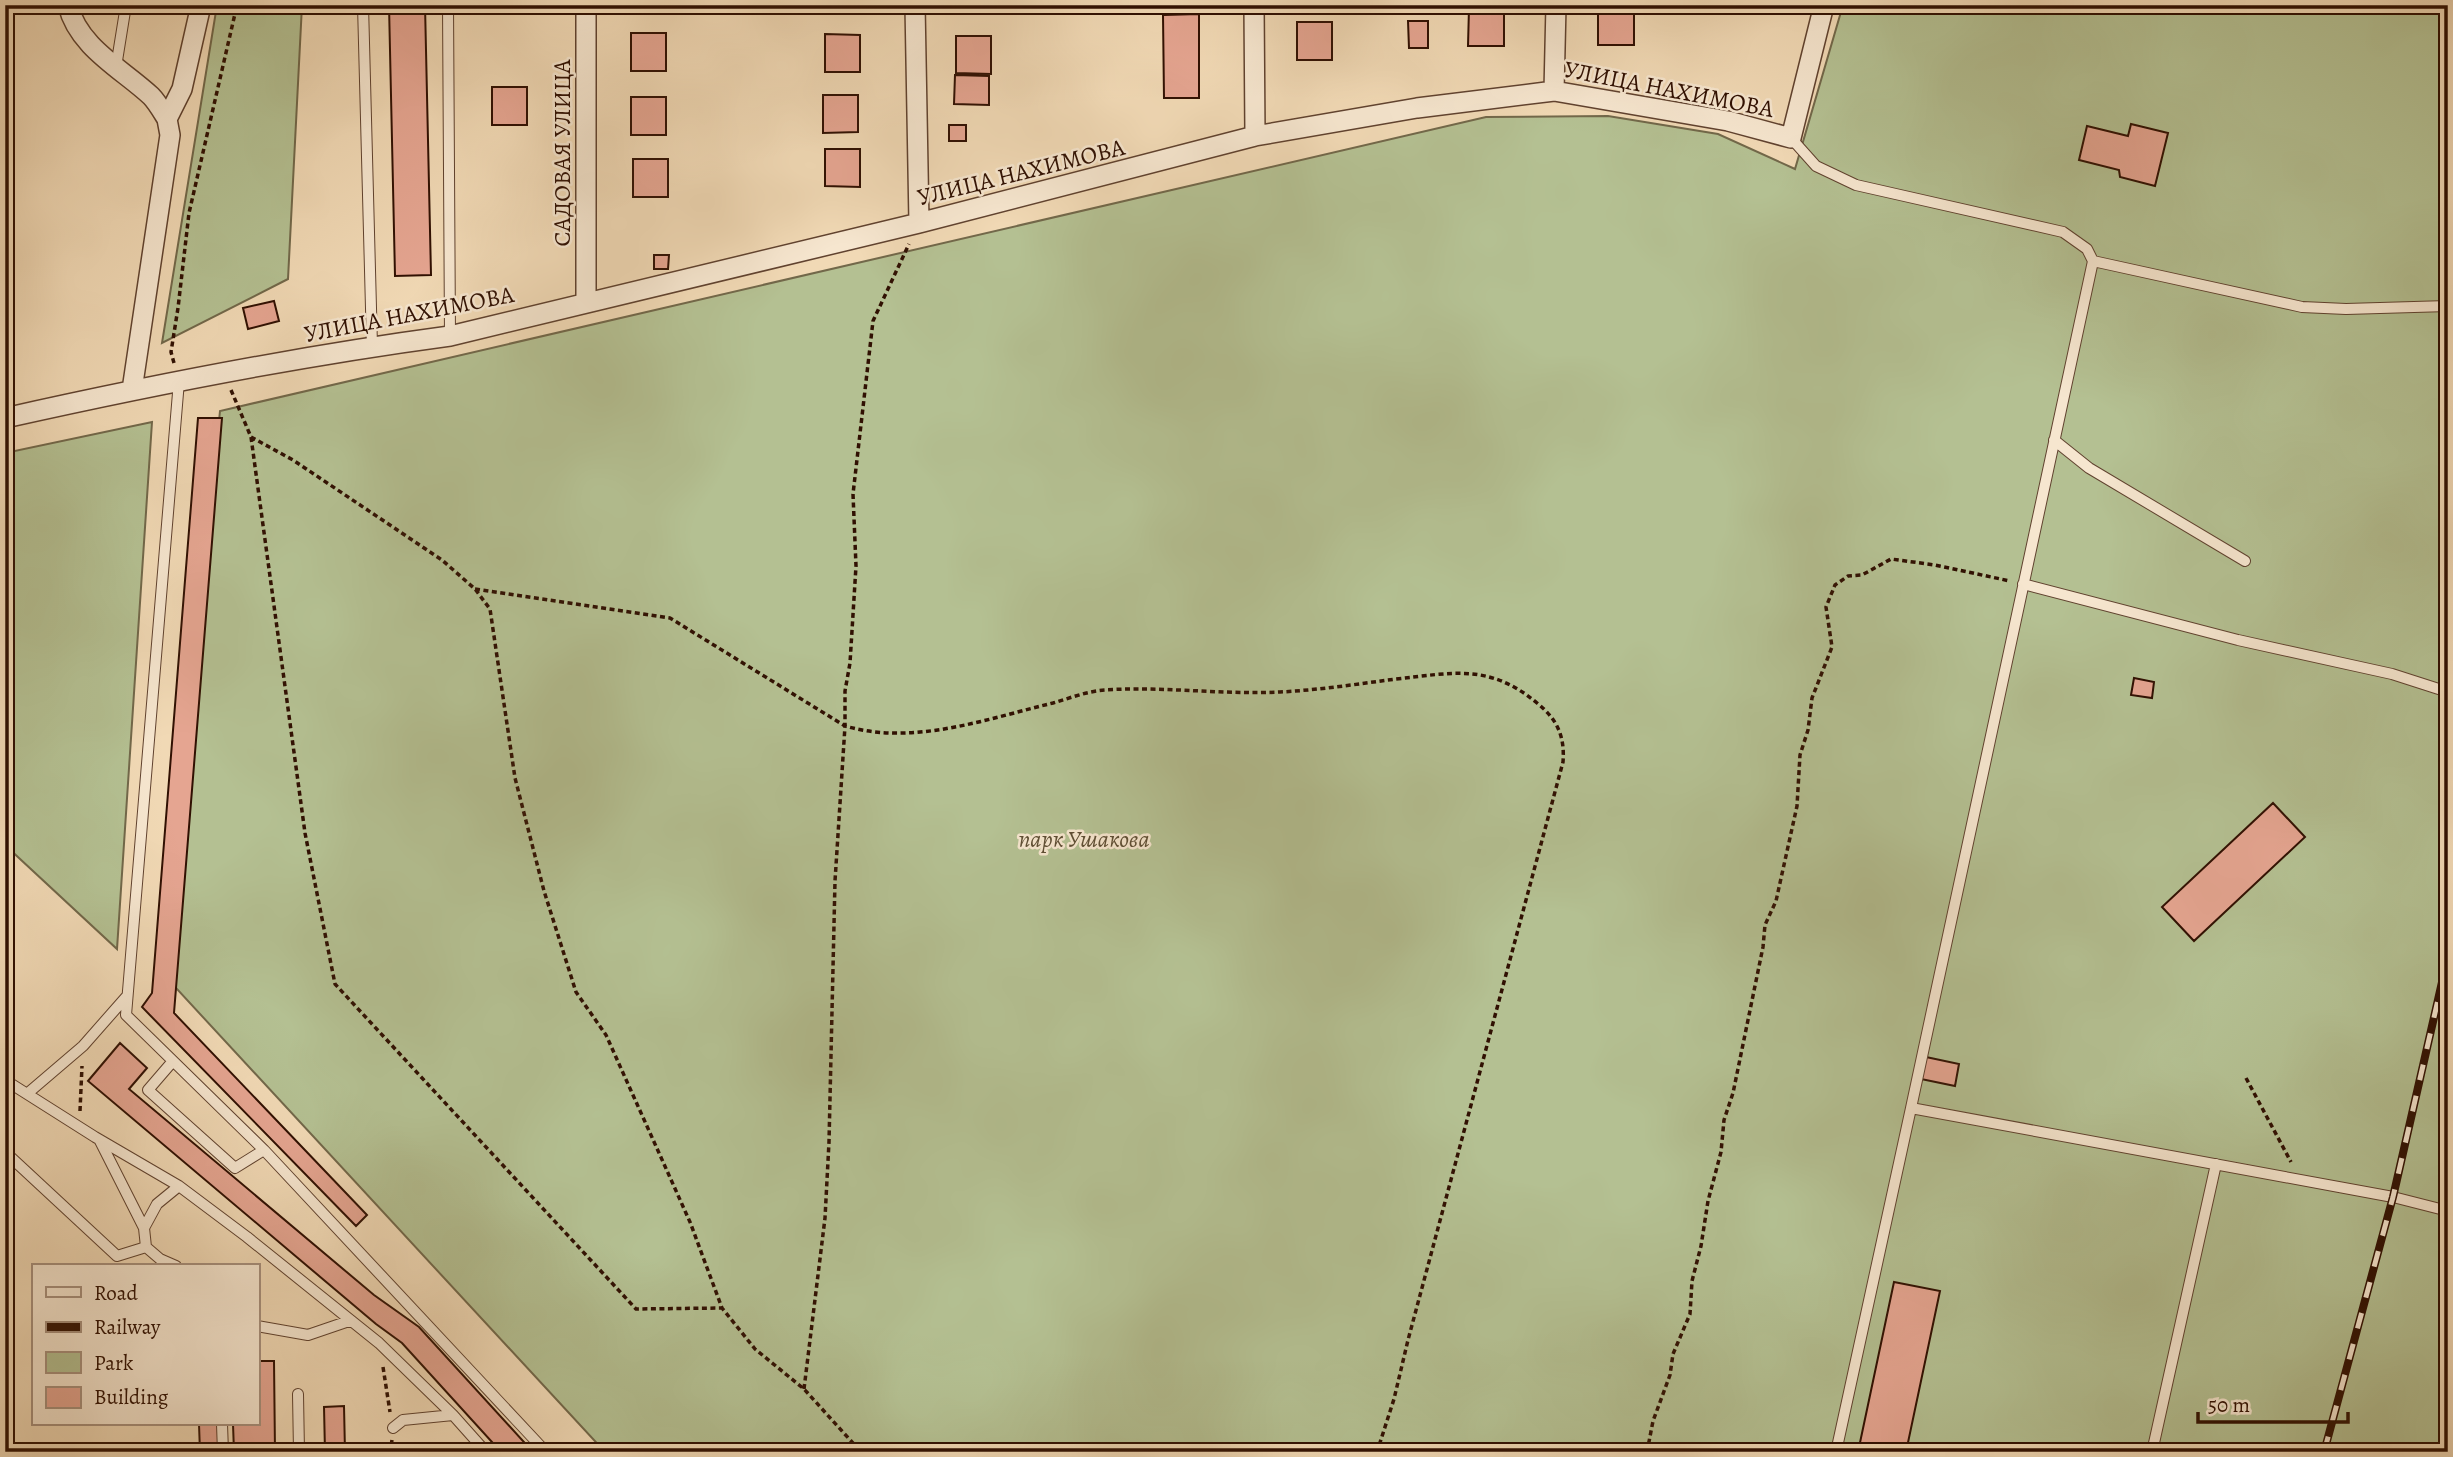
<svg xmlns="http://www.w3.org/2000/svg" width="2453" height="1457" viewBox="0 0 2453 1457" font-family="Alegreya,serif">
	<rect width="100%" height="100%" fill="#f1d9b5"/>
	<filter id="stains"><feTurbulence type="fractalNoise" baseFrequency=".00286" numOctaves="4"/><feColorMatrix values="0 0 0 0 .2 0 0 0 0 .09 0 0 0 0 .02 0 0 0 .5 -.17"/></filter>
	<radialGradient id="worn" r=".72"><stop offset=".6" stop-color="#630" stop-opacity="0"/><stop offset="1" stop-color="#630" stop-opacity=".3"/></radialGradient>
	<path fill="#b4c092" stroke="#72684a" stroke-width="2" d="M217,5H302L288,279L162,343Z
		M1843,5H2448V1452H605L164,975L220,411L1486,117L1608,116L1718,134L1795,169Z
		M152,422L117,949L5,845V453Z"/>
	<path fill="#e5a591" stroke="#301002" stroke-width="2" d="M389,5H425L431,275L395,276Z
		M494,5H529V13H494Z
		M629,5H664V13H629Z
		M827,5H862V13H827Z
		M1598,7L1634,8V45H1598Z
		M1469,8H1504V46H1468Z
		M1199,14V98H1164L1163,15Z
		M1408,21H1428V48H1409Z
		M1297,22H1332V60H1297Z
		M631,33H666V71H631Z
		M825,34L860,35V72H825Z
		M956,36H991V74L956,73Z
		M955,75L989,76V105L954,104Z
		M492,87H527V125H492Z
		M823,95H858V132L823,133Z
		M631,97H666V135H631Z
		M2131,124L2168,133L2155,186L2120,177L2119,170L2079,160L2087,126L2128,136Z
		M949,125H966V141H949Z
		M825,149H860V187L825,186Z
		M633,159H668V197H633Z
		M654,255H669L668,269H654Z
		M274,301L279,321L248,329L243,308Z
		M198,418H222L174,1013L367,1215L356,1226L142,1007L152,993Z
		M2134,678L2154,682L2152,698L2131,695Z
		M2273,803L2305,837L2194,941L2162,907Z
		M120,1043L147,1068L129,1089L374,1295L419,1327L533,1452H501L402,1343L376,1324L88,1081Z
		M1926,1057L1959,1064L1955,1086L1921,1079Z
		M1894,1282L1940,1291L1906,1452H1858Z
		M257,1361H274L275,1452H234L233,1424H257Z
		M344,1406L345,1452H325L324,1407Z
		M199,1424H218L219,1452H200Z"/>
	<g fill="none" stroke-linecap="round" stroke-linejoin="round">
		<defs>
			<path id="lane" d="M363,5L372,346
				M448,5L450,336
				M116,67L126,5
				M1791,138L1816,166L1856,185L2063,232L2087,249L2093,261L1911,1108L2393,1197L2448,1211
				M2093,261L2302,307L2346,309L2448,306
				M179,381L126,1015L264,1150L546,1452
				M2054,440L2089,468L2245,561
				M2023,584L2238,640L2392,674L2448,692
				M173,1061L148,1090L235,1168L264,1150
				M5,1080L95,1137L179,1186L247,1237L379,1343L453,1415L486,1452
				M28,1093L83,1046L127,996
				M100,1141L144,1228
				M5,1152L117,1256L146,1247
				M176,1266L160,1259L146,1247L144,1228L157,1204L179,1186
				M257,1326L308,1335L349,1321
				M298,1394L299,1452
				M222,1424L223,1452
				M393,1428L403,1420L453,1415
				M1836,1452L1911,1108
				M2152,1452L2216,1164"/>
			<path id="street" d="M68,5C78,47 122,69 151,96C157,102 162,111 167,119
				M586,5V302
				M915,5L919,223
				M1254,5L1255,136
				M1554,91L1556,5
				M132,390L170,135L167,119L182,89L201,5
				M5,418C152,385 300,356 450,336L919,223L1255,136L1417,108L1554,91L1728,121L1791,138L1824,5"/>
		</defs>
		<use href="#lane" stroke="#60422f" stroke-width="12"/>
		<use href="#street" stroke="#60422f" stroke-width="22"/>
		<path stroke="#301002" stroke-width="3.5" stroke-dasharray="5 3.5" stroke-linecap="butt" d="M174,363L171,352L178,308L189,213L237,5
			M231,390L251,437L293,460L442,560L475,589L490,609L515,778L544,891L576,992L606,1035L690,1222L722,1308L755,1349L804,1389L861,1452
			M251,437L305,833L335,984L636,1309L722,1308
			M475,589L670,618L845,726C914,746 986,719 1053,703C1070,698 1088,691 1105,690C1163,686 1222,695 1280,692C1319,690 1358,684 1396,679C1453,673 1489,663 1537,703C1557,719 1565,736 1563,762L1408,1340L1394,1399L1377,1452
			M2246,1078L2291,1162
			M5,1108L14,1102
			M80,1111L82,1066
			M383,1367L390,1412
			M804,1389L825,1218L829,1142L835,881L845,726V691L850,663L856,566L853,494L873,321L909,244
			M390,1452L392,1440
			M1647,1452L1653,1421L1670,1375L1673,1354L1690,1314L1692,1281L1701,1246L1708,1201L1721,1152L1724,1120L1733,1093L1763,947L1765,925L1776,901L1797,806L1800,755L1808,730L1812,698L1832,647L1826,607L1835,585L1848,576L1862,575L1891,559L1935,565L2010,581"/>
		<use href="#lane" stroke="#f6e6cf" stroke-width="10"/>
		<use href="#street" stroke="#f6e6cf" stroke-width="19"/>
		<defs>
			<path id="rail" d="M2324,1452L2393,1197L2448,956"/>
		</defs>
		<use href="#rail" stroke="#301002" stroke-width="8"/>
		<use href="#rail" stroke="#f6e6cf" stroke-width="5" stroke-dasharray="16" stroke-linecap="butt"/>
	</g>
	<g text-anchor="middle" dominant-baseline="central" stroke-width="5" stroke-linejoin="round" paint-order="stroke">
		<g font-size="24" fill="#301002" stroke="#f6e6cf">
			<text transform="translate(1669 89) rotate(11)">УЛИЦА НАХИМОВА</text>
			<text transform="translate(562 153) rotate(-90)">САДОВАЯ УЛИЦА</text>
			<text transform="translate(1021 172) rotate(-14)">УЛИЦА НАХИМОВА</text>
			<text transform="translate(409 314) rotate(-11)">УЛИЦА НАХИМОВА</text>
		</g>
		<g font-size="24" font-style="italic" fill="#5e4e34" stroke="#f6e6cf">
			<text x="1084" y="839">парк Ушакова</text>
		</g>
	</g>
	<rect width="2453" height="1457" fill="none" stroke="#f1d9b5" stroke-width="28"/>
	<rect x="7" y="7" width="2439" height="1443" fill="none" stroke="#301002" stroke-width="3.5"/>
	<rect x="14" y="14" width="2425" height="1429" fill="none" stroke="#301002" stroke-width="2"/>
	<rect x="32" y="1264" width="228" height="161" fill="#f6e6cf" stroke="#a7907d" stroke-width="2"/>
	<rect x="46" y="1287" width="35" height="10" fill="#f6e6cf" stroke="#a7907d" stroke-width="2"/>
	<text x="94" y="1300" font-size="21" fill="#301002">Road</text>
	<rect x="46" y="1322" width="35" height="10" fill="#301002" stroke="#a7907d" stroke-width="2"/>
	<text x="94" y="1334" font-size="21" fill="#301002">Railway</text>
	<rect x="46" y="1352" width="35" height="21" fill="#b4c092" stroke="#a7907d" stroke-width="2"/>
	<text x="94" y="1370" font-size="21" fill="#301002">Park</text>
	<rect x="46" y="1387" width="35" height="21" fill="#e5a591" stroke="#a7907d" stroke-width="2"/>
	<text x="94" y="1404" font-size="21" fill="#301002">Building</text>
	<path d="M2198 1412v10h150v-10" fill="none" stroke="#301002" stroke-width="3.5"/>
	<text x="2208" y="1412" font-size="21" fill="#301002" stroke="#f6e6cf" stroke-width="5" paint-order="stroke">50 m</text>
	<rect width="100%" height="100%" filter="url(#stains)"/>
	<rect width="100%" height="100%" fill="url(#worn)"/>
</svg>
